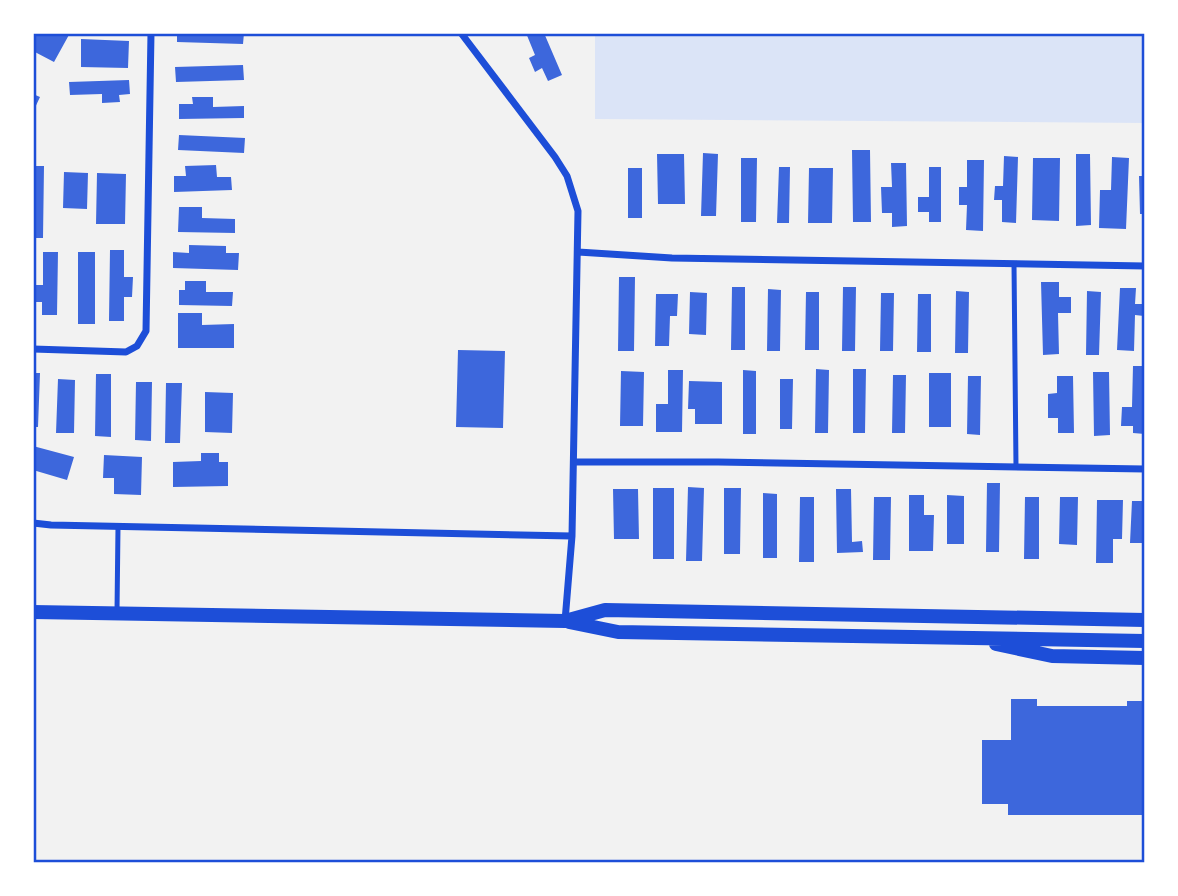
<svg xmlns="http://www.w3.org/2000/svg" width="1178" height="896" viewBox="0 0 1178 896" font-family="'Nunito Sans',sans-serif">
	<rect width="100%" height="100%" fill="#f2f2f2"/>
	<path fill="#dbe4f7" d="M595,33H1145V123L595,119Z"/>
	<path fill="#3d67dc" d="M33,33H70L54,62L33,51Z
		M177,33H244L243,44L177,42Z
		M526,33H544L562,75L548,81L542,68L535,72L529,58L535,55Z
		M81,39L129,41L128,68L81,67Z
		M243,65L244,80L176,82L175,67Z
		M129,80L130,94L119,95L120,102L102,103V94L70,95L69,82Z
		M33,94L40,97L33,112Z
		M192,97H213V107L244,106V118L179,119V104H193Z
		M179,135L245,138L244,153L178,150Z
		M852,150H870L871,222H853Z
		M703,153L718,154L716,216H701Z
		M657,154H684L685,204H658Z
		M1076,154H1090L1091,225L1076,226Z
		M1004,156L1018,157L1016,223L1002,222V200H994L995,186H1003Z
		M1112,157L1129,158L1126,229L1099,228L1100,190H1111Z
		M741,158H757L756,222H741Z
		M1033,158H1060L1059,221L1032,220Z
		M967,160H984L983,231L966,230L967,205H959V187H967Z
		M891,163H906L907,226L892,227V213H882L881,187H892Z
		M216,165L217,177H231L232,190L174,192V176H186L185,166Z
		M33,166H44L43,238H33Z
		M779,167H790L789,223H777Z
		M929,167H941V222H929V212H918V197H929Z
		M628,168H642V218H628Z
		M809,168H833L832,223H808Z
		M64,172L88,173L87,209L63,208Z
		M97,173L126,174L125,224H96Z
		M1139,176H1145V214H1140Z
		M179,207H202V218L235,219V233L178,232Z
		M189,245L226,246V253H239L238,270L173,268V252L189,253Z
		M110,250H124V277H133L132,297H124V321H109Z
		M43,252H58L57,315H42V302H33V285H43Z
		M78,252H95V324H78Z
		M619,277H635L634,351H618Z
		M185,281H206V292H233L232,306L179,305V290H185Z
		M1041,282H1059V297H1071V313H1058L1059,354L1043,355Z
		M732,287H745V350H731Z
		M843,287H856L855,351H842Z
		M1120,288H1136L1135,304H1144V316L1135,315L1134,351L1117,350Z
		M768,289L781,290L780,351H767Z
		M956,291L969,292L968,353H955Z
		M1087,291L1101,292L1099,355H1086Z
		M690,292L707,293L706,335L689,334Z
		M806,292H819V350H805Z
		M881,293H894L893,351H880Z
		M656,294H678L677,316H670L669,346H655Z
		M918,294H931V352H917Z
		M178,313H202V325L234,324V348H178Z
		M458,350L505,351L503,428L456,427Z
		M1133,366H1145V434L1133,433V426H1121L1122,407H1132Z
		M816,369L829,370L828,433H815Z
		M853,369H866L865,433H853Z
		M668,370H683L682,432H656V404H668Z
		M743,370L756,371V434H743Z
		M621,371L644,372L643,426H620Z
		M1093,372H1109L1110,435L1094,436Z
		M33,373H40L38,427H33Z
		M929,373H951V427H929Z
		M96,374H111V437L95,436Z
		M893,375H906L905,433H892Z
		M968,376H981L980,435L967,434Z
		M1057,376H1073L1074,433H1058V418H1048V394L1057,393Z
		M58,379L75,380L74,433H56Z
		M780,379H793L792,429H780Z
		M689,381L722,382V424H695V409H688Z
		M136,382H152L151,441L135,440Z
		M166,383H182L180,443H165Z
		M205,392L233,393L232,433L205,432Z
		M33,446L74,457L67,480L33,470Z
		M201,453H219V462H228V486L173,487V462L201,461Z
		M104,455L142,457L141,495L114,494V478H103Z
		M987,483H1000L999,552H986Z
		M688,487L704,488L702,561H686Z
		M653,488H674V559H653Z
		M724,488H741L740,554H724Z
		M613,489H638L639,539H614Z
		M836,489H851L852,542L862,541L863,552L837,553Z
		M763,493L777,494V558H763Z
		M909,495H924V515H934L933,551H909Z
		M947,495L964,496V544H947Z
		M800,497H814V562H799Z
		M874,497H891L890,560H873Z
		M1025,497H1039V559H1024Z
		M1060,497H1078L1077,545L1059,544Z
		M1097,500H1123L1122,539H1113V563H1096Z
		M1132,501H1145V543H1130Z
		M1011,699H1037V706H1127V701H1145V815H1008V804H982V740H1011Z"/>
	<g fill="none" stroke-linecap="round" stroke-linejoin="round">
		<path stroke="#1d4ed8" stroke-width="5" d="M1014,264L1016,467
			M117,611L118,527"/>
		<path stroke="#1d4ed8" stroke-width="7" d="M461,33L555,157L567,176L578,211L572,536L565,621
			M578,252L672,258L1145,266
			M33,349L126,352L137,346L146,331L151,33
			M574,462H718L1145,469
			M33,523L51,525L572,536"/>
		<path stroke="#1d4ed8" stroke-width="14" d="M33,612L565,621L605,610L1145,620
			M569,622L618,632L1145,641
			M996,644L1052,656L1145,658"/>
	</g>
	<rect width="1178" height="896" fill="none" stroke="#ffffff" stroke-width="70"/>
	<rect x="35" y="35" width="1108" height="826" fill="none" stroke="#1d4ed8" stroke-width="2.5"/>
</svg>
